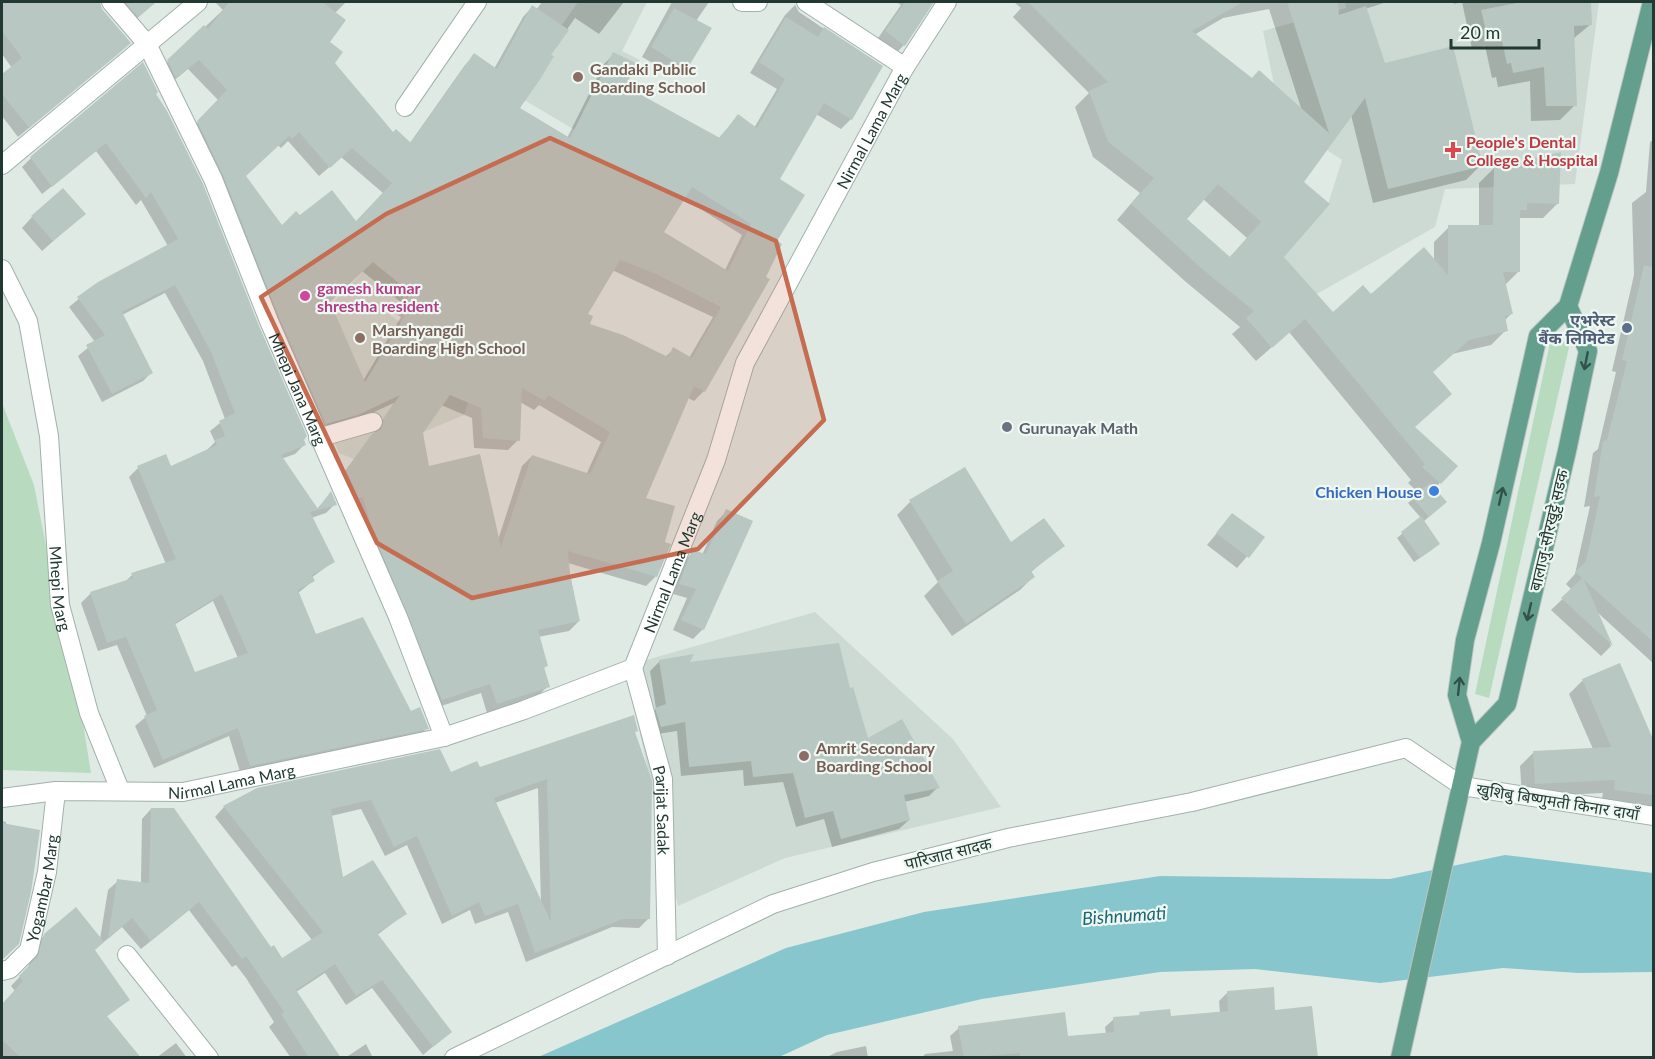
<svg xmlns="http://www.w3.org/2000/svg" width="1655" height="1059" viewBox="0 0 1655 1059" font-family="Lato,'Noto Sans Devanagari',sans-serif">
	<rect width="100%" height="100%" fill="#dfeae5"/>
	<path fill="#cddad4" d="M578,2H647L622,51L640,60L597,143L514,94Z
		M1345,2H1599L1575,184L1445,189L1435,227L1315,295L1281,253L1328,204L1342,160L1312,140L1277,100L1263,31L1346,8Z
		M412,221L441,246L390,315L434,346L481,363L464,415L356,460L339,453L293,344Z
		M815,612L953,739L1001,807L785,858L678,906L625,666Z"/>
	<path fill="#b8dbc0" d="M1551,338L1570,343L1489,698L1475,694Z
		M2,403L34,485L60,616L79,698L91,773L2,770Z"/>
	<path fill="#88c6ce" d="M1505,855L1653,873V972L1579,973L1503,968L1380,983L1255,969L1160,972L982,999L827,1035L779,1057L536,1058L786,948L924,912L1160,876L1390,879Z"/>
	<path fill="#0003" fill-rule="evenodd" d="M2,2H99L119,53L18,137L2,116V76L12,68L2,54Z
		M102,2H156L128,26L109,4Z
		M215,2H346L335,13L328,42L333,63L393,134L410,143L465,65L475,55L494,69L523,17L532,7L536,10L542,2H624L599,34L575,18L549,55L518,108L567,138L604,64L614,54L623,86L686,123L688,121L718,139L738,116L754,128L777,89L750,73L785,15L795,5L799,12L881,67L851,119L841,129L816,114L778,180L774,242L764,277L768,280L704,391L694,401L688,398L644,499L656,576L646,586L568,563L579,621L569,631L538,637L546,666L543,669L548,686L538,696L487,713L481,693L432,709L337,481L373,435L394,403L347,424L316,433L188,132L219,101L188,69L166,87L158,71L223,10ZM288,141L319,176L341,157L383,193L356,223L300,217L282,227L245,176L278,145L281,148ZM683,198L742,235L725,270L662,232ZM612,270L713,317L689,358L674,349L665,357L588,324L585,315ZM362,271L402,303L396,314L401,317L363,381L329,302ZM520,402L534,410L539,405L601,442L586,475L532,456L522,466L498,540L427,468L421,432L441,405L472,418L474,448L508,450L518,440Z
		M672,2H709L696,21L686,68L677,77L642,57Z
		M896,2H931L904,45L895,54L876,41L901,5Z
		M1014,2H1387L1365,9L1384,65L1481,165L1466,180L1373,203L1351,115L1302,182L1282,257L1333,314L1434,261V242L1449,227H1479V183L1494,168L1558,203L1543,218H1518V272L1504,286L1511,314L1504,321L1506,330L1491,345L1452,354L1431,373L1414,428L1456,466L1434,489L1440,507L1423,522L1433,549L1414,562L1397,538L1421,518L1408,503L1419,493L1408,483L1411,480L1289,332L1256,361L1232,334L1240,327L1186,282L1117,220L1140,193L1093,157L1075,107L1089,93L1013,17L1021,8ZM1269,9L1302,111L1251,80L1194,35L1223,18ZM1203,199L1247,238L1229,258L1185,220Z
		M1454,2H1589L1591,24L1573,39L1575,105L1560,120L1531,121L1530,81L1498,87L1496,77L1492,78L1485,46L1472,49L1462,2L1454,4Z
		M154,94L304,445L295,454L281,459L316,510L330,494L335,504L326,513L311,518L333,562L311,578L313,581L298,593L315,636L427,728L418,737L241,775L229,736L154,768L135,726L147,716L117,645L98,651L81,603L90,594L124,583L132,575L166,564L129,477L138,468H170L207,450L215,442L210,431L225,419L203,361L165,293L122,315L152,372L143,381L102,402L78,356L95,342L69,307L98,283L168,246L141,200L136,205L96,151L42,194L22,167L31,158ZM213,601L238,658L194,674L174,625Z
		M1654,139V664L1597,612L1611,646L1601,656L1551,610L1572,590L1566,584L1575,574L1590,506L1584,507L1593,453L1598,449L1616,372L1612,371L1634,275L1632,203L1646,192L1650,142Z
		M84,214L42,251L22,228L32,217Z
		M910,502L1011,545H1063L1030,573L1033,577L1020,590L952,636L924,596L938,582L897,515Z
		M727,511L703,629L693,639L673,630L687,598L670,593L683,562L693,552L702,555L717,521Z
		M1232,515L1263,538L1237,568L1207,545Z
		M660,661L688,663L849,690L867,740L938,787L929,796L904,802L909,820L899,829L832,847L824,819L796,827L783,782L744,786L743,770L681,776L677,731L651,735L647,718L656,709L650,671Z
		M1583,680L1644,722L1609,760L1654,742V810L1601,803L1603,793L1522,797L1520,766L1534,752L1593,749L1569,694Z
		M637,731L634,733L648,919L639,928L612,927L526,962L508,912L475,924L470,910L442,924L407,845L385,856L361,809L331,816L342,880L405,914L377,935L450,1032L423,1055L372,988L346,1005L325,973L296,992L339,1058H291L269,1027L274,1022L246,978L236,965L232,967L189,910L141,949L122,927L94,950L128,1000L106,1017L141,1058H2V1006L15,991L11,986L28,968L35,945L45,935L100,939L108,890L118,881L141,883L142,819L151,809L281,961L312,940L215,817L224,807L479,769ZM538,788L541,904L495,803Z
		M2,821L6,822L8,953L2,958Z
		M1228,992L1274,1012L1316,1058H922L925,1054L953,1051L950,1036L959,1028L1066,1038L1106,1034L1105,1027L1114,1019L1137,1017L1140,1014L1169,1017L1220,1013L1219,1001Z
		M176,1043L187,1058H156Z
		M366,1044L373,1058H345Z
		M866,1046L868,1058H825L837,1052Z"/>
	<path fill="#b8c7c1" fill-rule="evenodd" d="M2,2H100L102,9L131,43L29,128L2,94V74L22,58L2,31Z
		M125,2H156L138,17Z
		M229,2H322L346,20L330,42L343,52L335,63L393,132L396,129L411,143L474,53L497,69L532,5L569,30L551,55L554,56L541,78L520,108L570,138L613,52L636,63L625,86L720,138L738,114L757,128L785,79L759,62L786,17L818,37L824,27L883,66L852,120L824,103L780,179L805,195L777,241L782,244L766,277L770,279L705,392L694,386L646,498L675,506L665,542L671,544L657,577L568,551L570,575L580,621L538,630L548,666L544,667L550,687L497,704L490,684L442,700L372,529L363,497L359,498L346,470L372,434L381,429L384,418L400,395L358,415L326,424L279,317L223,175L197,121L227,90L199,60L176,78L167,60L204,25L208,29ZM299,132L330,168L352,148L392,183L356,221L332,190L300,215L296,211L282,225L246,176L289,136L292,139ZM692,187L751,224L728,271L664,232ZM620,260L656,274L721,307L692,358L673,347L668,357L623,335L590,324L593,316L588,314ZM373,262L411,293L405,303L410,307L365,382L330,302ZM522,388L545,401L548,395L610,432L590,474L532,455L501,547L480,454L429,466L423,433L450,395L481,408L483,438L520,441Z
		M905,2H934L905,46L885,31Z
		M1028,2H1243L1192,31L1252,78L1259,70L1329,133L1287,2H1338L1339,15L1366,6L1385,63L1453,46L1483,166L1388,189L1365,98L1304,182L1330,204L1284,257L1333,312L1363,285L1371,294L1424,247L1448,275V225H1493L1494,167L1561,152L1559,204L1527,203V210H1520V272H1503L1513,314L1505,316L1508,331L1469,340L1433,372L1452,394L1415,427L1458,466L1441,484L1422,467L1425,464L1305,319L1272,348L1246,318L1254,311L1201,268L1131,204L1154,178L1108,142L1089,91L1108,82ZM1218,184L1261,222L1230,257L1187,219Z
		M1522,2H1591L1592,25L1574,26L1577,106H1546L1544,67L1513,73L1511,63L1507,64L1500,32L1487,34L1481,10Z
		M674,8L712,28L687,69L651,47Z
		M143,62L158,92L156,94L167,111L203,184L259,326L307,436L304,440L306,445L281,455L318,509L331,491L337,505L310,512L335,562L312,575L315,581L298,590L316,634L363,617L411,711L420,707L429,729L250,766L238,728L163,760L144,716L157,710L126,637L107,643L90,592L133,578L131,573L176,559L137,466L166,454L171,466L217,445L215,440L225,436L219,421L235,413L211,352L175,285L122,312L153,373L112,394L86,345L105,335L77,297L98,282L178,239L151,192L146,198L106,143L52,187L30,157ZM222,594L248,653L195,672L175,623Z
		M63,188L86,214L53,241L31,216Z
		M1644,265L1653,267V642L1584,580L1613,646L1561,598L1582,578L1575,572L1586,561L1600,496L1594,497L1603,441L1607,440L1627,361L1622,360Z
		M965,467L1011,542L1044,518L1065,546L1031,571L1035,577L966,624L937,581L953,571L909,500Z
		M1430,483L1447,502L1429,517L1412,497Z
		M726,509L753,521L704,630L681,620L696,589L679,584L692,550L706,554Z
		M1232,513L1265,537L1249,558L1216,533Z
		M1421,516L1440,544L1420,558L1401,532Z
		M839,643L850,688L853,687L868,738L902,719L940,788L904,795L910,820L841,839L833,811L805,818L793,773L753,777L751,761L689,767L685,722L661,727L655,708L666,704L659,660L694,654L690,662Z
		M1620,663L1653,739V795L1614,790L1615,780L1535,784L1533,751L1611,747L1582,679Z
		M634,715L638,731L635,732L652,781L650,919H623L535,953L518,904L485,916L479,902L452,916L417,836L394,847L371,800L331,809L343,877L373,860L407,914L377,933L452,1032L433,1047L382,980L356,996L335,964L296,990L341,1058H309L281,1014L284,1012L246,956L242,959L199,902L151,941L132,918L108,939L117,879L149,883L151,808H174L271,947L274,945L282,958L323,932L223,806L257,788L440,749L451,772L477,761L480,767ZM547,779L551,922L494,798Z
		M2,823L40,830L31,892L19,944L2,960Z
		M76,907L104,942L95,950L130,1000L107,1016L141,1058H21L2,1040V1004L23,981L19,976L37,957L44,934Z
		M1274,987L1275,1010L1312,1006L1318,1058H1020V1053L964,1058L958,1026L1065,1012L1068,1036L1114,1032L1113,1017L1140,1015L1139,1012L1170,1009L1171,1016L1228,1011L1227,991Z"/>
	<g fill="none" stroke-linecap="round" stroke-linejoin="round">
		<defs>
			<g id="minor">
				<path id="s1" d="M111,2L147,44L213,179L269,321L398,617L444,737"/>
				<path d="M742,2H758"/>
				<path d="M806,2L905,67"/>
				<path d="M405,107L477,2"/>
				<path d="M2,165L198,2"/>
				<path id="s2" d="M2,269L28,321L49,436L60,605L89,713L120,790"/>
				<path d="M318,438L373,422"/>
				<path id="s3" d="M633,668L663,779L667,956"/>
				<path id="s4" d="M2,798L56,791L183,792L444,737L524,710L633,668L716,460L745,363L905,67L947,2"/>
				<path d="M127,955L209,1058"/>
				<path id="s5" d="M2,971L10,969L29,950L47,872L56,791"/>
			</g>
			<path id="tertiary" d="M454,1058L773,904L873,872L1008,838L1192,802L1406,748L1462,786"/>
			<path id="secondary" d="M1462,786L1654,816"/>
			<path id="primary" d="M1471,742L1507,704L1567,451L1588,351L1568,306
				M1400,1058L1471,742L1457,695L1465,640L1491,543L1538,336L1568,306L1609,173L1652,2"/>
		</defs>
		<use href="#minor" stroke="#a2b1ac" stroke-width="20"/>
		<use href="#tertiary" stroke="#a2b1ac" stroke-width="20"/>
		<use href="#secondary" stroke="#9fb5ac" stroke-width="20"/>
		<use href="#primary" stroke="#bcc4c2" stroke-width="20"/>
		<use href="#minor" stroke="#fff" stroke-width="18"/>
		<use href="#tertiary" stroke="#fff" stroke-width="18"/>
		<use href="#secondary" stroke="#fff" stroke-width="18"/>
		<use href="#primary" stroke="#649f8e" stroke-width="18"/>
	</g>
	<defs><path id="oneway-shaft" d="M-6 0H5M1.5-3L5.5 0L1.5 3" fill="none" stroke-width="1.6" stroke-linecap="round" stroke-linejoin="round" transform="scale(1.5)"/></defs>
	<g stroke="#325249">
		<use href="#oneway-shaft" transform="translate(1586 361) rotate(101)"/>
		<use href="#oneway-shaft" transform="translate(1501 496) rotate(-77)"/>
		<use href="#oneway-shaft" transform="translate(1529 612) rotate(103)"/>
		<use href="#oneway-shaft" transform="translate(1459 686) rotate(-84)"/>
	</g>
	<path fill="#c56c51" fill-opacity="0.2" stroke="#c56c51" stroke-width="4.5" stroke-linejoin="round" d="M550,138L776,241L824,420L698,549L472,598L377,543L261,297L386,214Z"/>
	<g fill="#8d6e63" stroke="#eff7f3" stroke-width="2">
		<circle cx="578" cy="77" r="6"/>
		<circle cx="360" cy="338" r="6"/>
		<circle cx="804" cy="756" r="6"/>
	</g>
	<path fill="#e0444e" stroke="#eff7f3" stroke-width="2" d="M1450 141h6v6h6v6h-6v6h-6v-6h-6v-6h6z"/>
	<circle fill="#d1479c" stroke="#eff7f3" stroke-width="2" cx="305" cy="296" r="6"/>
	<circle fill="#5c6f8a" stroke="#eff7f3" stroke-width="2" cx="1627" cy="328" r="6"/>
	<circle fill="#6b7280" stroke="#eff7f3" stroke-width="2" cx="1007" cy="427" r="6"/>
	<circle fill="#3f7fe0" stroke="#eff7f3" stroke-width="2" cx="1434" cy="491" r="6"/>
	<g text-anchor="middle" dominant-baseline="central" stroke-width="4.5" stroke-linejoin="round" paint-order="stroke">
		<g font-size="16" font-weight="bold" fill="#785e54" stroke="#eff7f3" text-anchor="start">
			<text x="590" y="68">Gandaki Public<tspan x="590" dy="18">Boarding School</tspan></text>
			<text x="372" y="329">Marshyangdi<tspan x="372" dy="18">Boarding High School</tspan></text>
			<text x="816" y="747">Amrit Secondary<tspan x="816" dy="18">Boarding School</tspan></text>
		</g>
		<g font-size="16" fill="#213932" stroke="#eff7f3">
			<text stroke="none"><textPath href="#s4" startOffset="1239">Nirmal Lama Marg</textPath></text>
			<text stroke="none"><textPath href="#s1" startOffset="432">Mhepi Jana Marg</textPath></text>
			<text transform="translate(1548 530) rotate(-77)">बालाजु-सौरखुट्टे सडक</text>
			<text stroke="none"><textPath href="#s4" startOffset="753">Nirmal Lama Marg</textPath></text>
			<text stroke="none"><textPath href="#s2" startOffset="328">Mhepi Marg</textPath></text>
			<text stroke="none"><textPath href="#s4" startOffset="231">Nirmal Lama Marg</textPath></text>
			<text transform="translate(1558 801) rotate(9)">खुशिबु बिष्णुमती किनार दायाँ</text>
			<text stroke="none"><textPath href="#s3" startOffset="146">Parijat Sadak</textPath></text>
			<text transform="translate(948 853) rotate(-14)">पारिजात सादक</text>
			<text stroke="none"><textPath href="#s5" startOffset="98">Yogambar Marg</textPath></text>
		</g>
		<g font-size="16" font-weight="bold" fill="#be3a42" stroke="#eff7f3" text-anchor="start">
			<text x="1466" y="141">People's Dental<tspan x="1466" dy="18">College &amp; Hospital</tspan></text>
		</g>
		<g font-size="16" font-weight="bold" fill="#b23c85" stroke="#eff7f3" text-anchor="start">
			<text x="317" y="287">gamesh kumar<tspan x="317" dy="18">shrestha resident</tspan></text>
		</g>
		<g font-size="16" font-weight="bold" fill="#4e5e75" stroke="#eff7f3" text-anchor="end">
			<text x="1615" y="319">एभरेस्ट<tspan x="1615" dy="18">बैंक लिमिटेड</tspan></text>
		</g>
		<g font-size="16" font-weight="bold" fill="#5b616d" stroke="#eff7f3" text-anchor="start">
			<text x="1019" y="427">Gurunayak Math</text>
		</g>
		<g font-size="16" font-weight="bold" fill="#366cbe" stroke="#eff7f3" text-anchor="end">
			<text x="1422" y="491">Chicken House</text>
		</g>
		<g font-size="18" font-style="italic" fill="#1d6773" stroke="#eff7f3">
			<text transform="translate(1124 915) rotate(-4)">Bishnumati</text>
		</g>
	</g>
	<rect width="1655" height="1059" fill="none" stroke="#213932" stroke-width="6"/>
	<path d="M1451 39v9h88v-9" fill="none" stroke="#213932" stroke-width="3"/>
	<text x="1460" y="39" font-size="18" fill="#213932" stroke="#eff7f3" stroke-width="4.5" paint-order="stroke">20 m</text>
</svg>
